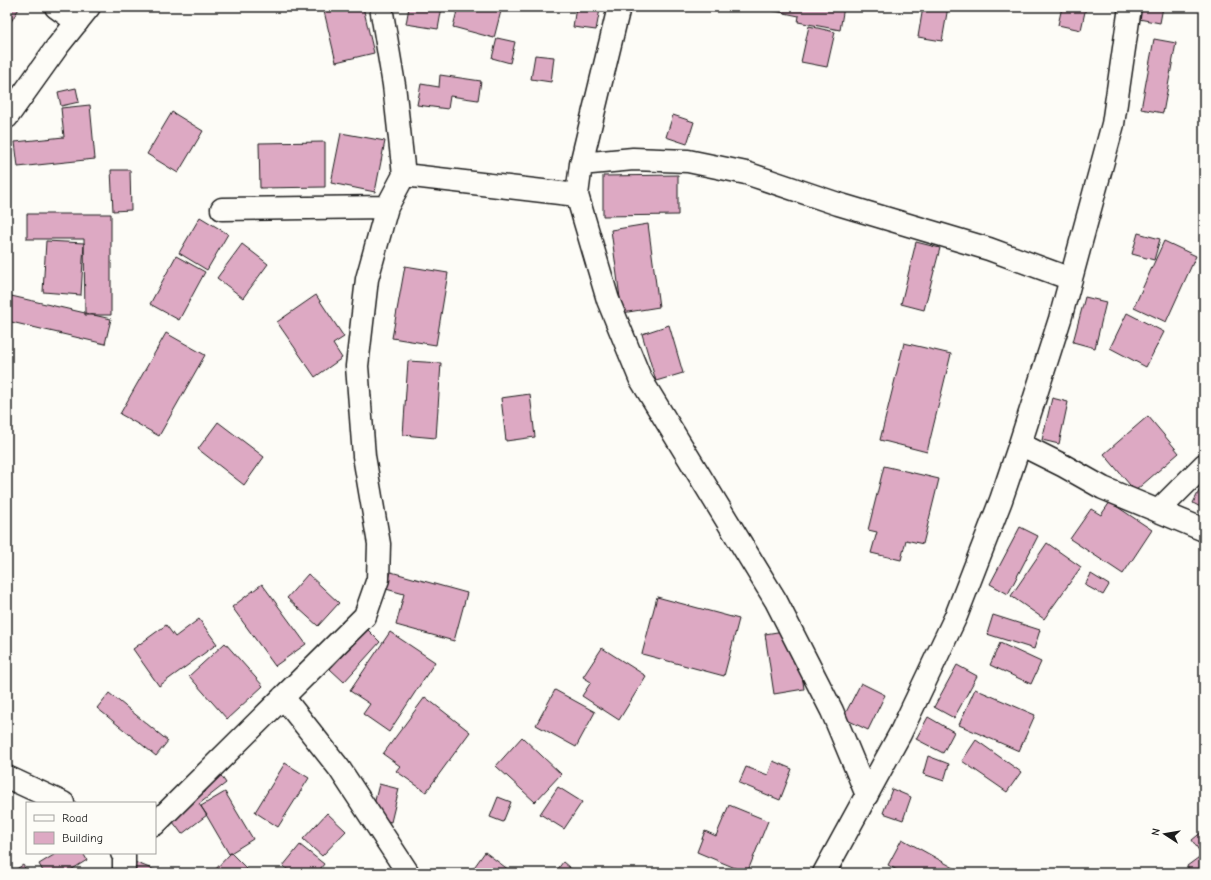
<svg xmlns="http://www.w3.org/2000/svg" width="1211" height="880" viewBox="0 0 1211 880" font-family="'Comic Neue',sans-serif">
	<rect width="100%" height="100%" fill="#fdfcf7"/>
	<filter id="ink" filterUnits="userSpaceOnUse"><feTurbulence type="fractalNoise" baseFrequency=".025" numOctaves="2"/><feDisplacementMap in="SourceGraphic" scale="8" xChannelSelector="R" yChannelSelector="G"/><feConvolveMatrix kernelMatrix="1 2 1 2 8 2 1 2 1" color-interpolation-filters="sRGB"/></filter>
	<g filter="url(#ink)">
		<path fill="#dda9c3" stroke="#1c1c1c" d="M7,7H20L7,28Z
			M323,7H363L374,53L336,62Z
			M409,7H442L438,29L406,24Z
			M458,7H502L494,38L453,27Z
			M576,7H586L600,9L596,30L573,27Z
			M771,7H844L840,30L798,22L799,16L770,10Z
			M923,7H948L942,41L918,37Z
			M1062,7H1086L1081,30L1058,25Z
			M1141,7H1163L1160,23L1139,19Z
			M809,26L835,32L827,67L801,62Z
			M497,38L515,42L510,63L492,58Z
			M1154,39L1176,43L1163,113L1141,109Z
			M535,55L554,57L551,82L531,79Z
			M440,75L481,81L478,100L450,96L448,109L417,105L421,84L439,87Z
			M76,88L79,102L61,106L58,92Z
			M90,105L95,159L18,167L15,142L64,137L61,108Z
			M172,112L203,131L178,173L147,154Z
			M673,115L694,122L687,144L666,137Z
			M341,133L385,141L375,192L331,183Z
			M325,142V187L260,188L259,143Z
			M111,170H130L131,210L113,211Z
			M678,175V215L603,216V176Z
			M27,214H111V315H85L84,239H27Z
			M200,217L228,234L207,270L179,253Z
			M648,224L659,307L622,313L611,230Z
			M1138,233L1160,239L1154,260L1132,254Z
			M46,241L84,243L81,295L43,292Z
			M1164,241L1196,256L1166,322L1134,307Z
			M916,242L940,248L924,310L901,304Z
			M242,244L268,264L243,298L217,278Z
			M176,256L205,272L179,320L150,304Z
			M405,266L448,273L436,345L392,338Z
			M7,295L111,319L105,344L7,321Z
			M316,295L344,337L333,344L342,358L315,377L277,322Z
			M1085,297L1106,302L1095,348L1073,342Z
			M1127,313L1164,332L1146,367L1110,348Z
			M669,325L683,373L656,381L642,334Z
			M166,333L205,355L159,436L120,414Z
			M904,343L951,354L927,452L880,440Z
			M408,361L441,363L436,438L403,435Z
			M530,394L535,437L506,441L501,398Z
			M1052,398L1068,402L1059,444L1042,440Z
			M1148,416L1179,453L1135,491L1104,454Z
			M218,422L264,457L244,485L198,449Z
			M884,466L939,479L923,544L906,540L901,560L871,553L877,532L868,530Z
			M1204,481V509L1193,503Z
			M1110,502L1152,530L1123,574L1070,539L1091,509L1101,515Z
			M1020,527L1038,536L1008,594L990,584Z
			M1047,543L1081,567L1044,619L1011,596Z
			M391,572L467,593L454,641L396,625L404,594L386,589Z
			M308,574L339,603L318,626L287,598Z
			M1091,574L1109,585L1103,595L1085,585Z
			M262,584L306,644L275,666L232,607Z
			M657,597L739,619L724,676L642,654Z
			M993,615L1040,630L1034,649L987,634Z
			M199,619L217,644L159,686L133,649L166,625L175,637Z
			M367,629L380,642L344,682L330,669Z
			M796,629L804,689L774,694L765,634Z
			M390,632L435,662L389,732L363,714L370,704L350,691Z
			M225,643L263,686L227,719L189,676Z
			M1000,643L1041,662L1031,684L990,665Z
			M602,648L646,676L619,720L582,696L591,682L583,677Z
			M957,665L977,676L954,718L934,707Z
			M861,683L885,695L868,730L843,718Z
			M975,689L1035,715L1019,751L959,725Z
			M555,690L595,712L576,747L536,725Z
			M109,693L168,741L156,756L97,708Z
			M425,697L470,732L426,792L396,771L400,766L383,754Z
			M928,717L954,732L943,753L916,739Z
			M522,737L561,774L535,802L496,766Z
			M976,740L1021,772L1007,792L962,761Z
			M928,756L949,764L944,781L923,774Z
			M773,761L792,769L780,800L739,783L746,767L768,775Z
			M285,763L309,778L278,827L255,812Z
			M217,770L226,783L199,804L207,815L182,834L164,810Z
			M379,784L399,789L391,822L371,817Z
			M558,787L582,802L564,829L540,814Z
			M892,789L911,797L903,820L883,813Z
			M225,792L253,839L229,854L201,806Z
			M498,797L511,802L503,822L490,817Z
			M729,805L768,821L747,873L697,852L705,831L716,836Z
			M327,813L346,831L322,856L303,839Z
			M1203,831L1204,873H1191L1187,866L1202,855L1192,840Z
			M902,839L963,873H902L888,865Z
			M300,845L324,864L317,873H292L283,866Z
			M485,852L513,873H470Z
			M57,853H83L87,860L66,873H44L39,864Z
			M231,853L251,873H212Z
			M132,861L162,873H133Z
			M563,862L576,873H555Z
			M23,865L28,873H10Z"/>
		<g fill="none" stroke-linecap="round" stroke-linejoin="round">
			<defs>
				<path id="minor" d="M56,7L77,22
					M581,164L619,7
					M404,175L577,195L608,300L640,378L776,601L832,711L867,795
					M577,195L581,164L633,159L688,161L746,173L838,204L989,249L1071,279
					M222,209L387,207
					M1020,444L1064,466L1103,488L1204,530
					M1158,511L1204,465
					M283,697L339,768L408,873
					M7,777L63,803
					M155,824L365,616L378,579L379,544L364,456L357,366L367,279L387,207L404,175L394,85L381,7
					M122,853L124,855V873
					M824,873L900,734L956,616L1001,500L1020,444L1060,319L1113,124L1130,7"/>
				<path id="major" d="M7,117L57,47L89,7"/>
			</defs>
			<use href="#minor" stroke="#1c1c1c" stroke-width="25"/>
			<use href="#major" stroke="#1c1c1c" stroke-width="25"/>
			<use href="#minor" stroke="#fdfcf7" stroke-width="22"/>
			<use href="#major" stroke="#fdfcf7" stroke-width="22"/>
		</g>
	</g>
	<rect width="1211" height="880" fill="none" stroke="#fdfcf7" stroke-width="24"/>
	<rect x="12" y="12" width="1187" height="856" fill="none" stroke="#1c1c1c" stroke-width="1.5" filter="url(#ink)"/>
	<rect x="26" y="802" width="130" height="52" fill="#fdfcf7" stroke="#a3a29f"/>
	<rect x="34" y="815" width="20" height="6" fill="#fdfcf7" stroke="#a3a29f"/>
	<text x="62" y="822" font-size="12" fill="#1c1c1c">Road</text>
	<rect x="34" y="832" width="20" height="12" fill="#dda9c3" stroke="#a3a29f"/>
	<text x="62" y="842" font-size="12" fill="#1c1c1c">Building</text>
	<g transform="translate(1165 834) rotate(282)" stroke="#fdfcf7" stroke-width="3" paint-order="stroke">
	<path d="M0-3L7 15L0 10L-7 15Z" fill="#1c1c1c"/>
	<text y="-6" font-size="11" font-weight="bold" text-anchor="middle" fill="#1c1c1c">N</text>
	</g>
</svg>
